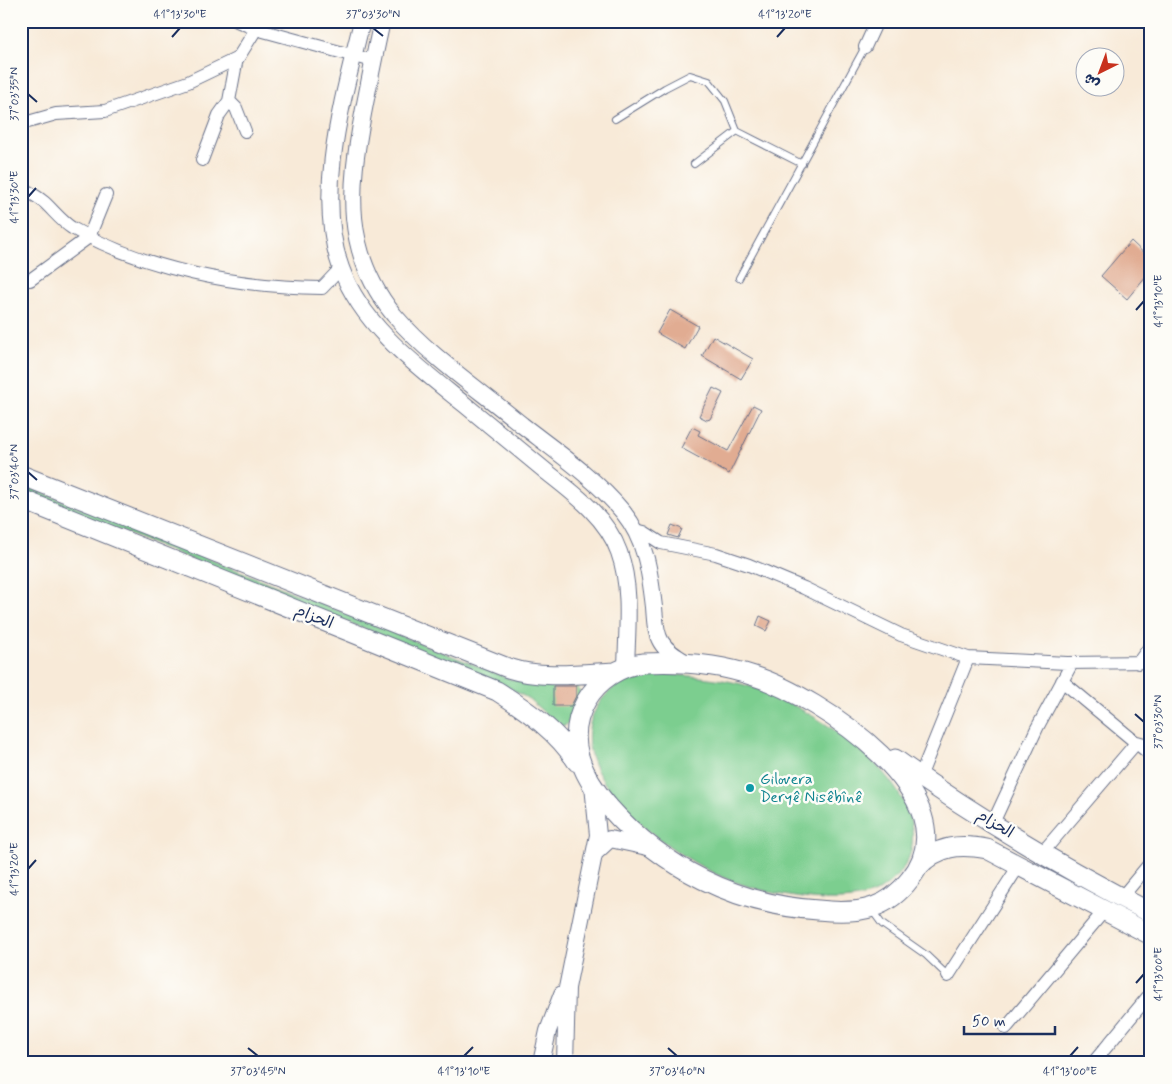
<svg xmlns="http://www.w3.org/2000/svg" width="1172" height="1084" viewBox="0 0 1172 1084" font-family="Mynerve,'Playpen Sans Arabic',sans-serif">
	<rect width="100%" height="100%" fill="#fdfcf7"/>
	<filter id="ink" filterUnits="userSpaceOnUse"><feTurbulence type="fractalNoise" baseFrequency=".02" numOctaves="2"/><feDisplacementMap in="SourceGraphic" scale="10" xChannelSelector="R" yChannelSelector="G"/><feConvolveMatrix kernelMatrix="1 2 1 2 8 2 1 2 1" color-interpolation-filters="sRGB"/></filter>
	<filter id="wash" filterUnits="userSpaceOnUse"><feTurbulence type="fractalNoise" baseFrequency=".0096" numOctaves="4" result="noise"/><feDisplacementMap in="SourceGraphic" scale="20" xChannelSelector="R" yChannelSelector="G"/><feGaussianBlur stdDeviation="1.12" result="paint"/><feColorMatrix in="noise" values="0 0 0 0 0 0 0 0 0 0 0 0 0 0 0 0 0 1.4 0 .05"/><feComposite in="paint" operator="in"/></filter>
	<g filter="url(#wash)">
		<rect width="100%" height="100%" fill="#f8ead8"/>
		<path fill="#7cce8f" stroke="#4c7e76" d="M21,484L510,679L552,686H577L580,692L570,721L565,726L558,725L529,699L504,685L21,491Z
			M663,674C693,676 723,678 752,687C807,706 903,765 912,828C914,843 911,860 900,872C892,882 882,891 870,895C831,909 754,892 718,875C667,851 557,773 597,707C612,681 635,676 663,674Z"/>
		<g id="blocks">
			<path fill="#e1ac92" d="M1131,241L1151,260V270L1127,299L1101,276Z
				M670,310L698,326L685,349L657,333Z
				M713,336L753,359L741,379L702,356Z
				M713,388L723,393L710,419L707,420L699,416Z
				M753,405L761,409L729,474L681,448L692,427L700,431L698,435L728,451Z
				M672,525L682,529L678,538L668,535Z
				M760,616L771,621L766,631L756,626Z
				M553,686H576V696L571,706H553Z"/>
		</g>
	</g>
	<g filter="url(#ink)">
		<use href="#blocks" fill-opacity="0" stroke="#687089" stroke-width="1"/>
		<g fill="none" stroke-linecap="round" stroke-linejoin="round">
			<defs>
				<path id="service" d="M615,119L665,88L690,75L709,81L725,101L737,131L694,164
					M737,131L802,164
					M739,278L865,47
					M871,909L882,924L926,955L948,976"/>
				<path id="minor" d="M237,21L256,29L373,61
					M865,47L877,21
					M229,101L236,108L245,131
					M21,124L56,114L105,111L188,82L238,58L256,29
					M202,160L219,115L229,101L237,58
					M21,188C29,192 37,196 44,202C53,210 61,221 72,228C146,270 237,287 322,288L341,268
					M30,280L89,237L106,195
					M636,530L644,532L661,543L716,554L749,565L804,588L901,635L968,658L1067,663L1151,662
					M1138,663L1151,645
					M1062,681L1151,755
					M920,777L968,658
					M993,823L1037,728L1072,663
					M1042,853L1137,742L1151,746
					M1121,898L1151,862
					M948,976L1020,864
					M1006,1028L1104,911
					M1093,1063L1151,993"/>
				<path id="tertiary" d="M362,21C344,96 314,193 341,268C362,326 418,367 464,404C492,427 520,450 548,473C575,494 607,518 619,552C632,588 627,630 626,667
					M382,21C375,52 369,83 363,114C349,188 343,252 394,315C430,357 480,390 522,425C557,452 595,478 623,512C646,540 650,573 654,607C655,619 655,632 661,642C667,652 678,658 688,664
					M596,852L610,839L652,848
					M541,1063L548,1031L562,994
					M565,1063L567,988L598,835L593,786"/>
				<path id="secondary" d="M21,475L508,668C542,679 579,674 614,672
					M21,499L497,691C527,710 558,732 577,762
					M643,663C680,661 719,664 754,676C817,696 976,798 910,879C901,891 888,902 873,907C855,913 836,912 818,910C736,905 663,868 609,807C582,776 564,740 586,701C598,680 620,666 643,663Z
					M895,759C976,817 1063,868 1151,913
					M918,867C938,845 960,844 987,849L1151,935"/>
			</defs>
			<use href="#service" stroke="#687089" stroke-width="8"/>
			<use href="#minor" stroke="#687089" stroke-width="14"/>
			<use href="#tertiary" stroke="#687089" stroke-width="18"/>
			<use href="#secondary" stroke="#687089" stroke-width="21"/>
			<use href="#service" stroke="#fff" stroke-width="6"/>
			<use href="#minor" stroke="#fff" stroke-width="12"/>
			<use href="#tertiary" stroke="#fff" stroke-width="16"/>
			<use href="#secondary" stroke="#fff" stroke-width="19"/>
		</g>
	</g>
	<path fill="none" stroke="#1b2f5e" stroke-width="2" d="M373,28L383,36M172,37L180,28M777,37L785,28M28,94L37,102M28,197L36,188M1136,310L1144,301M28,472L37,480M1135,714L1144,722M28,869L36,860M1136,983L1144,974M248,1048L258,1056M668,1048L677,1056M464,1056L473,1047M1070,1056L1078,1047"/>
	<circle fill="#0f9aa8" stroke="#fdfcf7" stroke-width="2" cx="750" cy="788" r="5"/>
	<g text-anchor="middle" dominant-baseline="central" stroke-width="5" stroke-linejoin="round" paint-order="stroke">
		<g font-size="16" fill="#1b2f5e" stroke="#fdfcf7">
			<text transform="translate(314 617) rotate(22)">الحزام</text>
			<text transform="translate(995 824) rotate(31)">الحزام</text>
		</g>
		<g font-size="16" fill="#0d838f" stroke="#fdfcf7" text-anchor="start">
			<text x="760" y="779">Gilovera<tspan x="760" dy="18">Deryê Nisêbînê</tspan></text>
		</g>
	</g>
	<rect width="1172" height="1084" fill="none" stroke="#fdfcf7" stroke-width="55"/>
	<g transform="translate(1100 72) rotate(222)"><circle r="24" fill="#fdfcf7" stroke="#a3aaba"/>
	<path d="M0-4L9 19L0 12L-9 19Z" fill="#c8321e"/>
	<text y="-8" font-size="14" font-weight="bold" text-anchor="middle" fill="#1b2f5e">ش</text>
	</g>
	<path d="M964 1026v8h91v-8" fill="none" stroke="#1b2f5e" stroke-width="2.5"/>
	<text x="972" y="1026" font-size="15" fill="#1b2f5e" stroke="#fdfcf7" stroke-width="4" paint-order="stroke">50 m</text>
	<rect x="28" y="28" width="1116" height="1028" fill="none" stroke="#1b2f5e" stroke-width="2"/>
	<g font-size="12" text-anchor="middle" fill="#1b2f5e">
		<text x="180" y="18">41°13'30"E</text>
		<text x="373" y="18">37°03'30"N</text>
		<text x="785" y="18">41°13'20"E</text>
		<text transform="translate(14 94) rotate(-90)" y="4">37°03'35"N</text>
		<text transform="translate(14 197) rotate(-90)" y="4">41°13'30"E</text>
		<text transform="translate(1158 301) rotate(-90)" y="4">41°13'10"E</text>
		<text transform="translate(14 472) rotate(-90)" y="4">37°03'40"N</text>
		<text transform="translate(1158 722) rotate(-90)" y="4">37°03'30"N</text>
		<text transform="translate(14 869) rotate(-90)" y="4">41°13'20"E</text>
		<text transform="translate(1158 974) rotate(-90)" y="4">41°13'00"E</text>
		<text x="258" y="1075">37°03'45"N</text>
		<text x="464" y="1075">41°13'10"E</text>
		<text x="677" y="1075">37°03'40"N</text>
		<text x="1070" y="1075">41°13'00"E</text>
	</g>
</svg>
